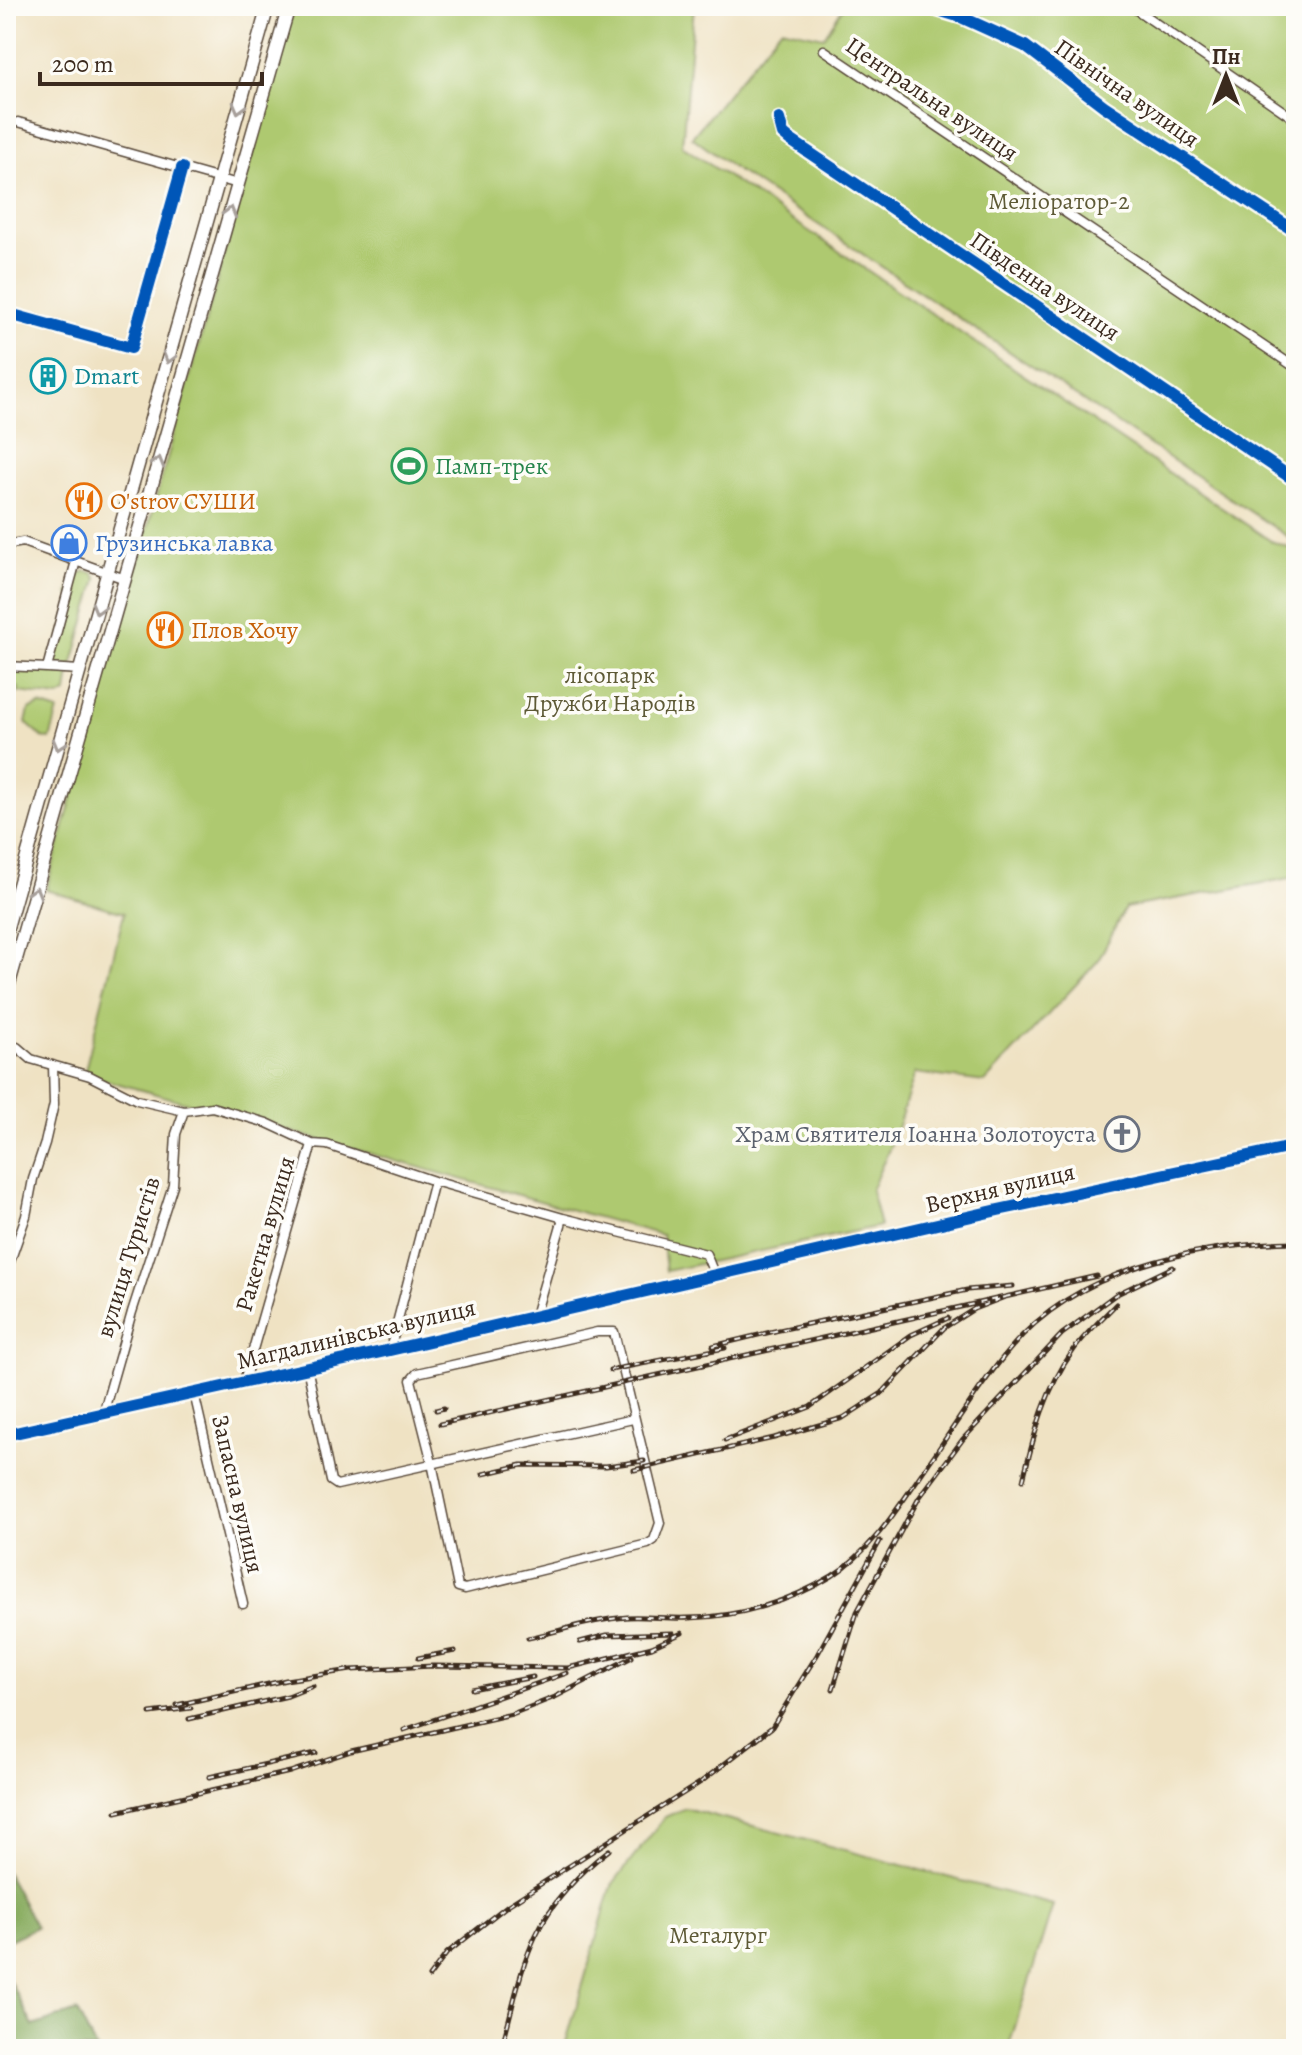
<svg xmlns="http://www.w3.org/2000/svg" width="1302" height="2055" viewBox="0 0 1302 2055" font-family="Alegreya,serif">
	<rect width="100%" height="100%" fill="#fdfcf7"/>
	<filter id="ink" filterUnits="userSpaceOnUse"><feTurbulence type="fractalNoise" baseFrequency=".0125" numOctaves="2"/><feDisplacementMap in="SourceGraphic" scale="16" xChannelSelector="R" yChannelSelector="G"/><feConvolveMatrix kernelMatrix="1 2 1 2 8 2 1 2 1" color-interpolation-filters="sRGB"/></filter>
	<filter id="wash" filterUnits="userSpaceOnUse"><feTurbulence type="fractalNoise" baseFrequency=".006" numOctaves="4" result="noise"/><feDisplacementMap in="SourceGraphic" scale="32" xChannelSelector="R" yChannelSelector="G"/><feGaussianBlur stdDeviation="1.8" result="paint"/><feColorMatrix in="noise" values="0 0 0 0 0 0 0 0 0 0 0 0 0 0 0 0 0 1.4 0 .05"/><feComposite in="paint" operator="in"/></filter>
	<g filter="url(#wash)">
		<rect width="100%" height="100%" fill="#efe2c3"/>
		<path fill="#aec96f" stroke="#747a46" stroke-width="2" d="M294,6H694L682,146L1271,541L1296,550V877L1125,908L1098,961L985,1082L915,1073L894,1138L871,1190L880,1226L666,1271L662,1235L84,1074L124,913L46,890Z
			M844,6H1296V540H1293L736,170L692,137L781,28L824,37Z
			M85,571L94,573L97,579L72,666L51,665V651L57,649L72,599L69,593L75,576Z
			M6,668L70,672L67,693L59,697L18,692L19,688L6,684Z
			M40,705L58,711L50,739L42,737L26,723L29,710Z
			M685,1808L1053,1905L1008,2049H564L612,1885L665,1817Z"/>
		<path fill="#8aad62" stroke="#626c40" stroke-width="2" d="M6,1872L36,1927L6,1942Z
			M6,1974L33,2026L77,2011L96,2049H18L6,2028Z"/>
	</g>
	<g filter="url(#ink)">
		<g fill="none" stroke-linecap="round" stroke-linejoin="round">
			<defs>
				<path id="minor" d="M925,6L961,17L1025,46L1104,106L1296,232
					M1131,6L1296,120
					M1279,6L1296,17
					M824,50L1296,368
					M779,119L783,134L789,139L1296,481
					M18,122L238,184
					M6,313L131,348L182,168
					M6,545L23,542L125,579
					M6,666L47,668L76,561
					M47,668L80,670
					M6,1044L17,1047L31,1059L90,1076L137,1100L184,1111L212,1107L267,1123L312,1144L327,1145L434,1181L563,1218L706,1254L715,1276
					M6,1273L26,1216L33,1179L45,1143L54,1104L53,1065
					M535,1316L563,1218
					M597,1332H614L660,1523L654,1540L648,1544L465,1589L458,1587L432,1463L411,1380L417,1373Z
					M390,1350L434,1181
					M307,1367L331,1481L337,1485L633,1419
					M244,1381L312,1144
					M194,1393L243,1604
					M103,1414L132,1312L173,1185L176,1134L184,1111"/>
				<path id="tertiary" d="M6,1435L390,1350L998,1210L1296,1146"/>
				<path id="primary" d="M6,931L268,6
					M6,994L289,6"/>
			</defs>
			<use href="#minor" stroke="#564637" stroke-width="11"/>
			<use href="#tertiary" stroke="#564637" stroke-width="13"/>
			<use href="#primary" stroke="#564637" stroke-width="15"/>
			<use href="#minor" stroke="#fff" stroke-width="8"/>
			<use href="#tertiary" stroke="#fff" stroke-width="10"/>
			<use href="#primary" stroke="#fff" stroke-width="12"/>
			<defs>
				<path id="rail" d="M770,1332L967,1290L1013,1286
					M713,1346L779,1330
					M610,1370L725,1348
					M436,1410L444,1408
					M440,1424L1005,1297
					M725,1440L810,1407L911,1335L948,1318
					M634,1470L774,1438L843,1418L882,1393L944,1328L974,1309L1005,1297L1097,1276
					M483,1474L522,1465L606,1466L644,1461
					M1023,1480C1034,1435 1045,1389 1073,1351C1085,1334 1102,1319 1116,1304
					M528,1638C560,1631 595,1619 628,1617C648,1616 669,1619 689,1618C738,1617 790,1602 832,1576C873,1550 899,1506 926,1467C954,1428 979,1385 1010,1349C1077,1268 1196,1244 1296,1242
					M580,1642L607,1635L673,1633
					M418,1658L455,1651
					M472,1689L533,1677
					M833,1689L857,1612L919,1498L963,1439L1062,1334L1115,1295L1173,1267
					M177,1705L286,1680L351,1670L433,1666L568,1668L652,1647L682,1633
					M150,1713L191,1708
					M189,1719L288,1696L313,1686
					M404,1730L567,1673
					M209,1777L316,1753
					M116,1812L290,1772L351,1751L512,1714L555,1697L632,1657
					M429,1977L447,1953L508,1905L701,1782L772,1727L817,1655L880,1541
					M501,2049C512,2012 519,1970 536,1935C551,1903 581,1871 609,1850"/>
			</defs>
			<use href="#rail" stroke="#3b2a1e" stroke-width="5"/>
			<use href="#rail" stroke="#fdfcf7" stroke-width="2" stroke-dasharray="6" stroke-linecap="butt"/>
			<defs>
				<path id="cycleway" d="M925,6L961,17L1025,46L1104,106L1296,232
					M779,119L783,134L789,139L1296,481
					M6,313L131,348L182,168
					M6,1435L390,1350L998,1210L1296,1146"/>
			</defs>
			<use href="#cycleway" stroke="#fdfcf7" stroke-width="17"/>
			<use href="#cycleway" stroke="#0057b8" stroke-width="12"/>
		</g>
		<defs><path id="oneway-chevron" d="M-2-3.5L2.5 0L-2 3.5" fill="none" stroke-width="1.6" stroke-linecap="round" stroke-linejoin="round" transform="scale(2)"/></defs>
		<g stroke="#a79f9a">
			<use href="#oneway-chevron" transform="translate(239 108) rotate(105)"/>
			<use href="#oneway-chevron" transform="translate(230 212) rotate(-74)"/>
			<use href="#oneway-chevron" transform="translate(169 358) rotate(106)"/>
			<use href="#oneway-chevron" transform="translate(158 462) rotate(-74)"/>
			<use href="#oneway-chevron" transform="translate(98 609) rotate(106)"/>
			<use href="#oneway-chevron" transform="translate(59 745) rotate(106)"/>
			<use href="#oneway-chevron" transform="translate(35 892) rotate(-74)"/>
		</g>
	</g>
	<defs>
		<symbol id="building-ring" viewBox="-11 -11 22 22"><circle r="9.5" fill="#fdfcf7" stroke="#0f9aa8" stroke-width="1.5"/><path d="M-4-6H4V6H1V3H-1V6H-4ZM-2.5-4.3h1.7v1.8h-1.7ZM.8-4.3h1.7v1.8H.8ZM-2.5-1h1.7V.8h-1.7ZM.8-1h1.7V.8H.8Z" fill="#0f9aa8"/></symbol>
		<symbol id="stadium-ring" viewBox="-11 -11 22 22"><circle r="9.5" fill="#fdfcf7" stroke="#2e9e5b" stroke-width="1.5"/><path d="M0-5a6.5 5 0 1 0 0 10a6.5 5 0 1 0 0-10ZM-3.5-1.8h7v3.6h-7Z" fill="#2e9e5b"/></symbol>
		<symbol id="restaurant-ring" viewBox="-11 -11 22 22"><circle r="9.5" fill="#fdfcf7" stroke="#e8710a" stroke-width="1.5"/><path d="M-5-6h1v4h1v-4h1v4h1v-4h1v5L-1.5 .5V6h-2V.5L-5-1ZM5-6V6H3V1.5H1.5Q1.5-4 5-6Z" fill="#e8710a"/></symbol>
		<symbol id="shop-ring" viewBox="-11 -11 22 22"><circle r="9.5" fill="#fdfcf7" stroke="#3f7fe0" stroke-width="1.5"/><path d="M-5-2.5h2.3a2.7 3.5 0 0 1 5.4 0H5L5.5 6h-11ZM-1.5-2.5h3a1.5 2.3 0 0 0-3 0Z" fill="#3f7fe0"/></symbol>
		<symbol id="church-ring" viewBox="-11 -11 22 22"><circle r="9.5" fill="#fdfcf7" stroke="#6b7280" stroke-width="1.5"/><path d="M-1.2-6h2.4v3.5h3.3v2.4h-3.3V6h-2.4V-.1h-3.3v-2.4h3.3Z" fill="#6b7280"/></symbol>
	</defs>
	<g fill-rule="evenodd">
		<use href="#building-ring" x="28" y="356" width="40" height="40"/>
		<use href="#stadium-ring" x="389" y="446" width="40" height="40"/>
		<use href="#restaurant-ring" x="64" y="481" width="40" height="40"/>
		<use href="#shop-ring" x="49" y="523" width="40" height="40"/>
		<use href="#restaurant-ring" x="145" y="610" width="40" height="40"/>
		<use href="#church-ring" x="1102" y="1114" width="40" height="40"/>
	</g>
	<g text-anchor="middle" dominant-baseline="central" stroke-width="7" stroke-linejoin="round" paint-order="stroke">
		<g font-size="24" fill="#3b2a1e" stroke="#fdfcf7">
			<text transform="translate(1127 93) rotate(35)">Північна вулиця</text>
			<text transform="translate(932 99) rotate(34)">Центральна вулиця</text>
			<text transform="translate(1045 286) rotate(34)">Південна вулиця</text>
			<text transform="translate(1000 1188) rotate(-13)">Верхня вулиця</text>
			<text transform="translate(265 1234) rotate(-74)">Ракетна вулиця</text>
			<text transform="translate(128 1257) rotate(-73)">вулиця Туристів</text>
			<text transform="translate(356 1334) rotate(-13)">Магдалинівська вулиця</text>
			<text transform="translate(238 1494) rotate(77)">Запасна вулиця</text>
		</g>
		<g font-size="24" fill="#5e5a36" stroke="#fdfcf7">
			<text x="1059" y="201">Меліоратор-2</text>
			<text x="610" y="675">лісопарк<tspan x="610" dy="28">Дружби Народів</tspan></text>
			<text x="718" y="1935">Металург</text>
		</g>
		<g font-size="24" fill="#0d838f" stroke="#fdfcf7" text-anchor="start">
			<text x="74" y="376">Dmart</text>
		</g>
		<g font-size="24" fill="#27864d" stroke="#fdfcf7" text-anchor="start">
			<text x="435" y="466">Памп-трек</text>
		</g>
		<g font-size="24" fill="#c56008" stroke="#fdfcf7" text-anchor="start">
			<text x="110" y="501">O'strov СУШИ</text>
			<text x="191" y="630">Плов Хочу</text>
		</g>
		<g font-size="24" fill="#366cbe" stroke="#fdfcf7" text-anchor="start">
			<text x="95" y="543">Грузинська лавка</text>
		</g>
		<g font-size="24" fill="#5b616d" stroke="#fdfcf7" text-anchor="end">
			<text x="1096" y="1134">Храм Святителя Іоанна Золотоуста</text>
		</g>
	</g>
	<rect width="1302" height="2055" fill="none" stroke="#fdfcf7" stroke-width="32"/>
	<g transform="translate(1226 76)" stroke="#fdfcf7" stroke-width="6" paint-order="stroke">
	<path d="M0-6L14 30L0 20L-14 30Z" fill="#3b2a1e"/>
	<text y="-12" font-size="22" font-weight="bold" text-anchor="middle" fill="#3b2a1e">Пн</text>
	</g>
	<path d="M40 72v12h222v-12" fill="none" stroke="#3b2a1e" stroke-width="4"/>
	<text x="52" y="72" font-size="24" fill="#3b2a1e" stroke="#fdfcf7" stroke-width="6" paint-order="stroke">200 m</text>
</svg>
